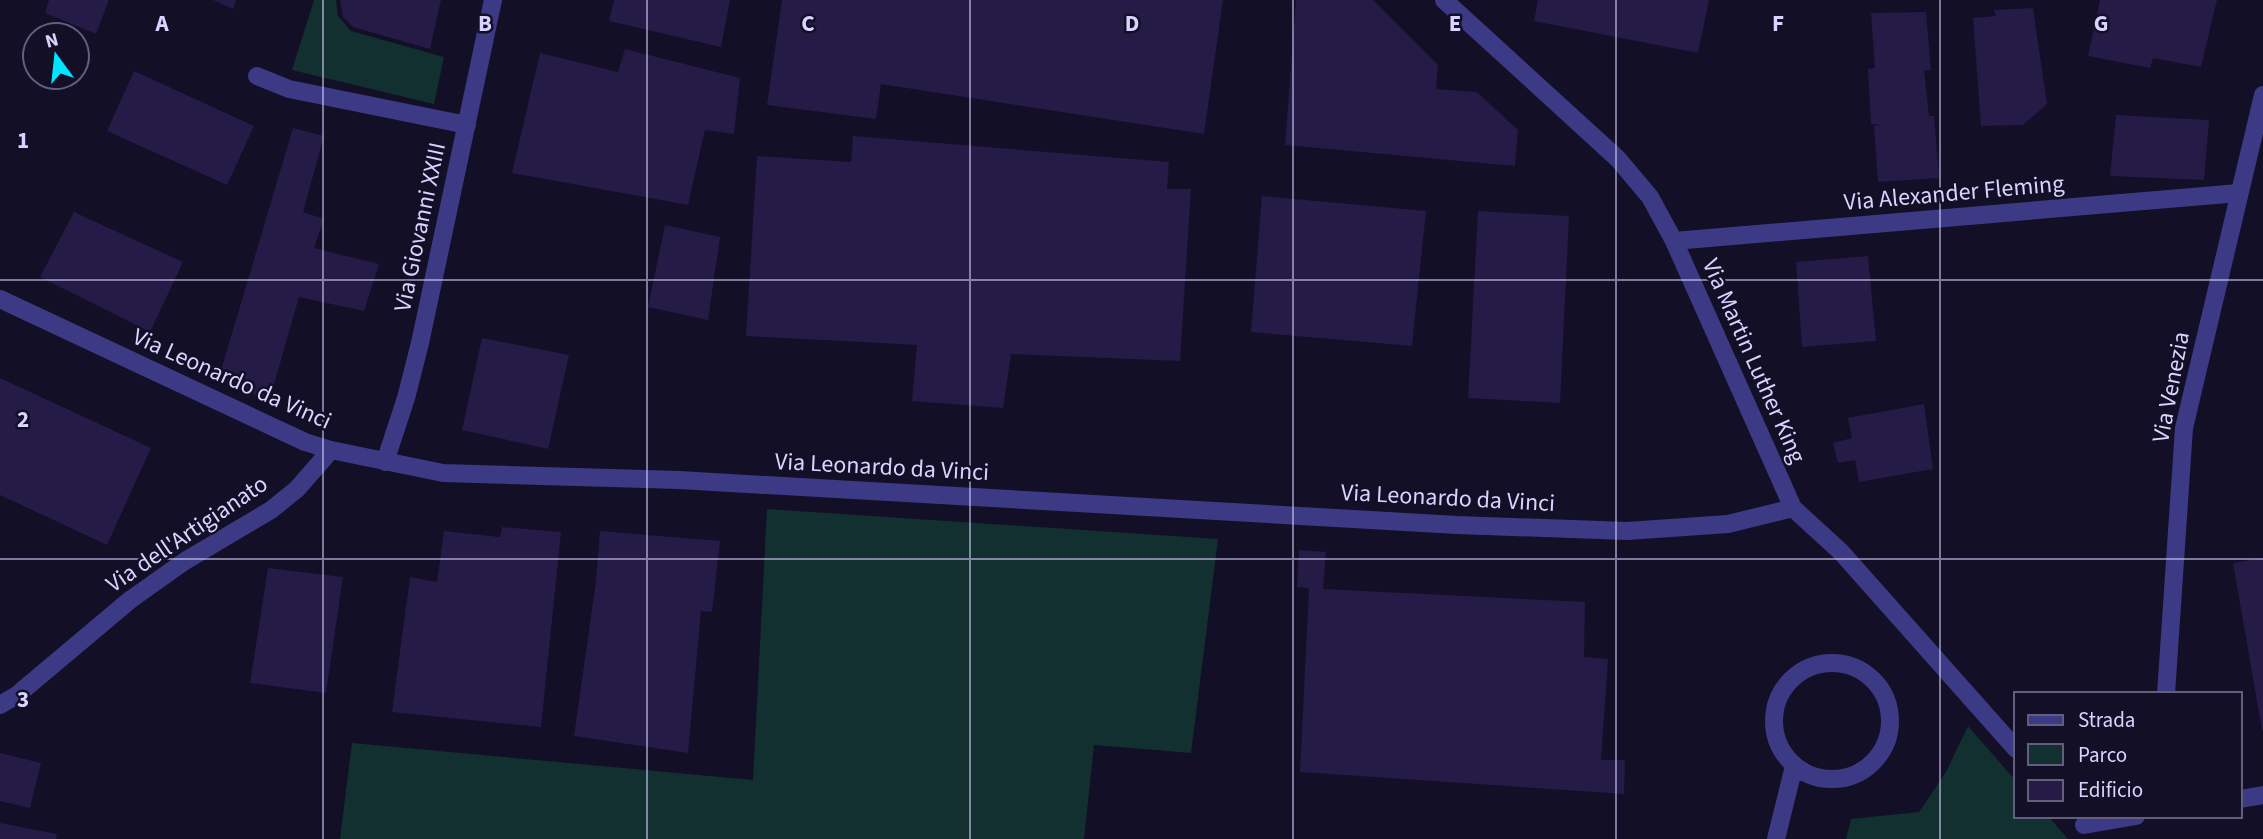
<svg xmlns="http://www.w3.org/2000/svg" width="2263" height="839" viewBox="0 0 2263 839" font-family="'Source Sans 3',sans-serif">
	<rect width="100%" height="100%" fill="#130f26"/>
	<path fill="#12302f" d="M314,0H336L338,16L351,31L444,57L434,104L292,70Z
		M767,509L1218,539L1191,753L1094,745L1084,839H340L352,743L753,780Z
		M1968,726L2016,781V816H2048L2068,839H1846L1851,819L1919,812L1946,772Z"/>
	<path fill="#241b47" d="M49,0H109L96,34L45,13Z
		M213,0H236L233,9Z
		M340,0H441L430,49L353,27L343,17Z
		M614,0H730L721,47L609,21Z
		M782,0H1223L1204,134L881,84L876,119L767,105Z
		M1296,0H1373L1438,65L1436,89L1477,92L1518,130L1515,166L1285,145Z
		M1538,0H1709L1698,53L1534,21Z
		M2100,0H2217L2201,67L2153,58L2150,68L2088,56Z
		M2033,8L2047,104L2023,125L1981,126L1973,18L1996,16L1994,10Z
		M1926,12L1931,70H1924L1929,116H1934L1939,178L1878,182L1874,126L1881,125L1871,124L1868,69L1875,68L1871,13Z
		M625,49L740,78L734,134L705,130L688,205L512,173L540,53L618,72Z
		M134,71L254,126L227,185L107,131Z
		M2116,115L2209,120L2204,180L2110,176Z
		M293,128L324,136L303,212L324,219L314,248L379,264L364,311L299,297L269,402L219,377Z
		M853,136L1169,162L1167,189H1191L1180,361L1011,354L1003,408L912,401L917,345L746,336L757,156L851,162Z
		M1262,196L1426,211L1412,346L1251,332Z
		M1478,211L1569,216L1560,403L1468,398Z
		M74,212L183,262L150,332L40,277Z
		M665,225L720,237L708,320L648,307Z
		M1868,256L1876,341L1802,347L1796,262Z
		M482,338L569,355L548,449L462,430Z
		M0,378L151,448L107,545L0,495Z
		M1924,404L1933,469L1859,482L1855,460L1838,463L1833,443L1852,438L1848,418Z
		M502,527L561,532L541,727L392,712L410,577L437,582L444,531L500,537Z
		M600,531L720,541L712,612L701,611L688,753L574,736L596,581Z
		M1299,550L1326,552L1323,589L1585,602L1584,657L1608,659L1601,760H1625L1624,794L1300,772L1309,588L1297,587Z
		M2263,558V730H2262L2233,563Z
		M268,568L343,577L326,693L250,683Z
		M0,753L41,763L30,808L0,801Z
		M0,823L57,834L56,839H0Z"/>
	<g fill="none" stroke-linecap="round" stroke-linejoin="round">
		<path stroke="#3d3a85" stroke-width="18" d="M1444,0L1618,159L1650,197L1674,241L1793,508L1841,552L2016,749
			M257,76L289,89L467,125
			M1674,241L2239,193
			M0,299L305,442L331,450L443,473L679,480L1457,525L1627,531L1728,524L1793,508
			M385,462L406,398L420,343L493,0
			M1774 721a58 58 0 1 1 116 0a58 58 0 1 1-116 0Z
			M2166,694L2184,428L2263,95
			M0,705L17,695L130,600L185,561L271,510L297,489L331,450
			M2240,799L2263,795
			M2084,825L2136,816
			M1776,839L1794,766"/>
	</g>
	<path fill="none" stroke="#d9d4ff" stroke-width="2" stroke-opacity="0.55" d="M323,0V839M647,0V839M970,0V839M1293,0V839M1616,0V839M1940,0V839M0,280H2263M0,559H2263"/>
	<g text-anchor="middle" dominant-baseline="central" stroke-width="5" stroke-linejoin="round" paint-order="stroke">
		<g font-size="24" fill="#d9d4ff" stroke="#130f26">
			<text transform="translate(1954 193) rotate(-5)">Via Alexander Fleming</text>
			<text transform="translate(420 227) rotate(-78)">Via Giovanni XXIII</text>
			<text transform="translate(1754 361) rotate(66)">Via Martin Luther King</text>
			<text transform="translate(232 379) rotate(24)">Via Leonardo da Vinci</text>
			<text transform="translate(2171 387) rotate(-79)">Via Venezia</text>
			<text transform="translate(882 467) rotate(3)">Via Leonardo da Vinci</text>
			<text transform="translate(1448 498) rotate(3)">Via Leonardo da Vinci</text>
			<text transform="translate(187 534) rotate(-34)">Via dell'Artigianato</text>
		</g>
	</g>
	<g font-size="23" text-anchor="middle" font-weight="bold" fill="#d9d4ff" stroke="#130f26" stroke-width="5" stroke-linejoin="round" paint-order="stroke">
		<text x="162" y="31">A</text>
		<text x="485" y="31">B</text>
		<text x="808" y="31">C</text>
		<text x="1132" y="31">D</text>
		<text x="1455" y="31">E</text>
		<text x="1778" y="31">F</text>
		<text x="2101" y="31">G</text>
		<text x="23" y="148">1</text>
		<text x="23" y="427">2</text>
		<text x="23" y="707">3</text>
	</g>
	<rect x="2014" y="692" width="228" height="126" fill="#130f26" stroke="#625e7d" stroke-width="2"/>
	<rect x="2028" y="715" width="35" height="10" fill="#3d3a85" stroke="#625e7d" stroke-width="2"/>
	<text x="2078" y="727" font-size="21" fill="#d9d4ff">Strada</text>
	<rect x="2028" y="744" width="35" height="21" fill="#12302f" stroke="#625e7d" stroke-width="2"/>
	<text x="2078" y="762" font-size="21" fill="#d9d4ff">Parco</text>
	<rect x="2028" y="780" width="35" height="21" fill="#241b47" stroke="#625e7d" stroke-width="2"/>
	<text x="2078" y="797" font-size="21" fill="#d9d4ff">Edificio</text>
	<g transform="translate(56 56) rotate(345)"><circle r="33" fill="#130f26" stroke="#625e7d" stroke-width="2"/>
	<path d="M0-5L12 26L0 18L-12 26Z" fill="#00e5ff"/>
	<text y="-10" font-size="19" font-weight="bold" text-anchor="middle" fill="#d9d4ff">N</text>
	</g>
</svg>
